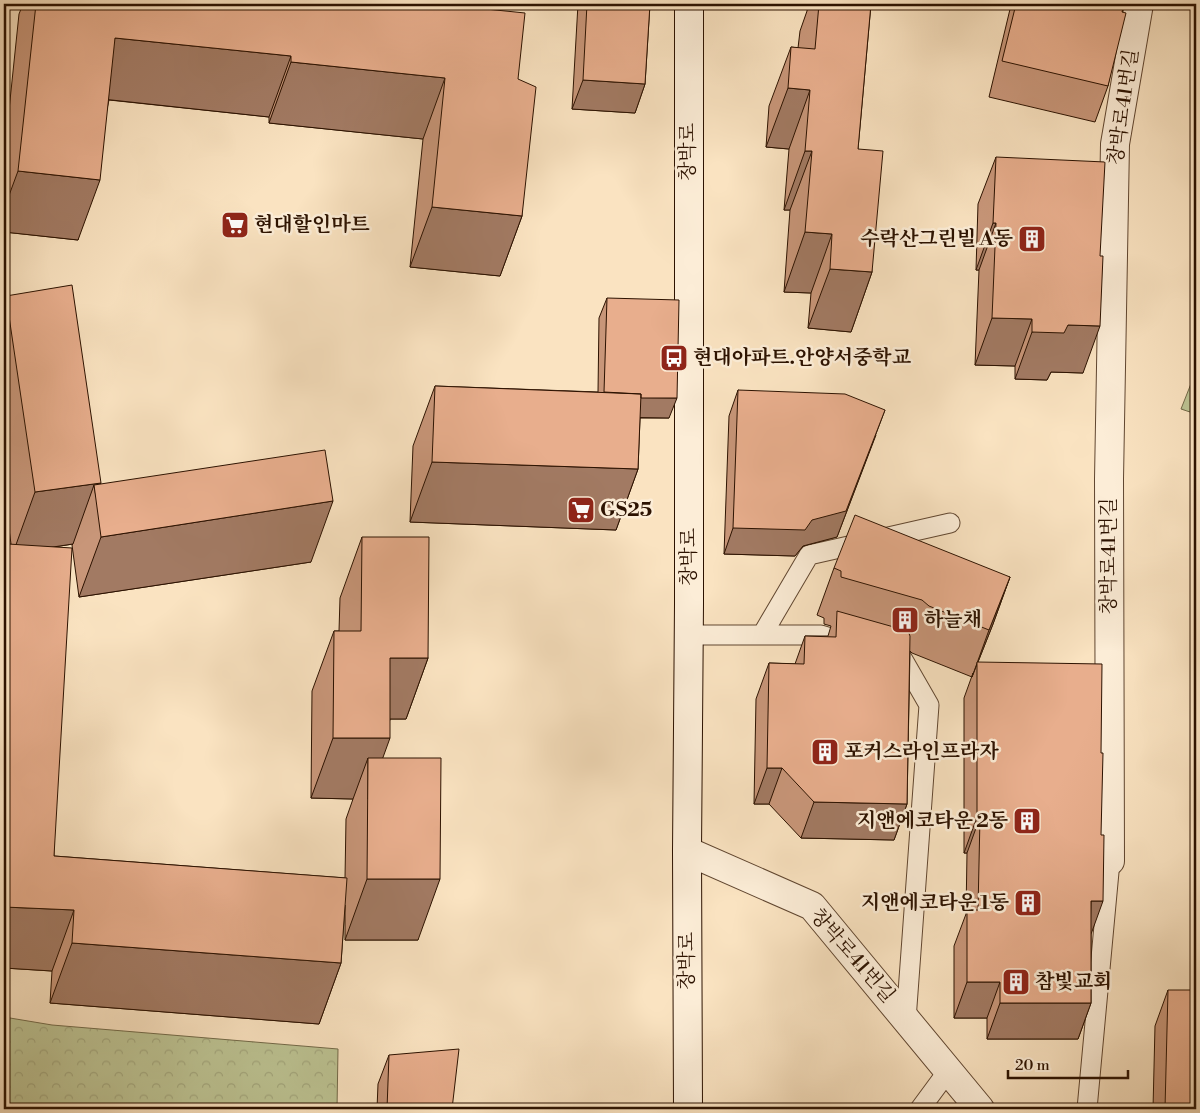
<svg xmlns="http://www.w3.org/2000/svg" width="1200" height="1113" viewBox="0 0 1200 1113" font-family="'Libre Bodoni','Noto Serif KR',serif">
	<defs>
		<pattern id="forest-crowns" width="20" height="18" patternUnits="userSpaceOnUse" patternTransform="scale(1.25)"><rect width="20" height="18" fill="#bdc494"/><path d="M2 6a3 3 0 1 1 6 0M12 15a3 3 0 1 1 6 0" fill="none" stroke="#a3a77e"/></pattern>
	</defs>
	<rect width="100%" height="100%" fill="#fae3c1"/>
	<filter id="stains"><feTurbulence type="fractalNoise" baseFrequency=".004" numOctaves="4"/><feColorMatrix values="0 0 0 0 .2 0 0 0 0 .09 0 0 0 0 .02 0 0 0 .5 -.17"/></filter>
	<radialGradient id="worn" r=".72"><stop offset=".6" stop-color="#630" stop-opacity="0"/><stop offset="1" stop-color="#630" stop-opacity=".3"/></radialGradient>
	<path fill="url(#forest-crowns)" stroke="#746b4a" d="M1196,371V414L1181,409Z
		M4,1017L52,1025L338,1049L337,1109H4Z"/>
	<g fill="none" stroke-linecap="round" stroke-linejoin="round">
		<defs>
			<path id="lane" d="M688,635H821L851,644
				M762,635L809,555L950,523
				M892,655L902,658L929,705L906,1020
				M920,1109L948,1071
				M1087,1109L1110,861"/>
			<path id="street" d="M687,851L812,906L980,1109
				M1110,861L1109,479L1115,144L1139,4"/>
			<path id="secondary" d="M688,1109L687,851L689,604V4"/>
		</defs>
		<use href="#lane" stroke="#604630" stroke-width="21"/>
		<use href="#street" stroke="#604630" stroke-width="30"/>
		<use href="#secondary" stroke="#2c1200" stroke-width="30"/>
		<use href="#lane" stroke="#fcedd7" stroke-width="19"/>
		<use href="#street" stroke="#fcedd7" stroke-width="28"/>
		<use href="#secondary" stroke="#fcedd7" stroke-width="28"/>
	</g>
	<path fill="#c89679" stroke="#2c1200" d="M23,4H437L518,79L522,216L500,276L410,267L423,139L269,123V117L109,100L78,240L4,232V158L19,14Z
		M578,4H650L645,84L635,113L572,109Z
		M808,4H871L858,149L872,272L851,332L808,328L811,293L784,292L790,210H784L789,149L766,147L769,106L791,47L798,48L800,31L807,11Z
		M1008,4H1124L1108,86L1095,122L989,97L1011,5Z
		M996,157L1083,373L1051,372L1047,380L1015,379V366L975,365L979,270H976L978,204Z
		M6,296L100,484L311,562L79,597L72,545L73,544L54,547V856L345,878L346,819L353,799L311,798L312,691L334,631H339L340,598L362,537L428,658L406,719H390L382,758L418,940H345V905L341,963L319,1024L50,1003L52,971L4,968V555L8,544H11L4,492V301Z
		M607,298L669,418H640L638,469L616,530L410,522L413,446L435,386L598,392L599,318Z
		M738,390L876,435L837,537L803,546L795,556L724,554L729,416Z
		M834,568L1010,577L993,624L978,662L1091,935V1003L1078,1039H987V1018H954V946L966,914L967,853H964V698L973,673L972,677L912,653L910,651L907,804L894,840L801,838L769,804H754L756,699L769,663L795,664L805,636H828L831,626L824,624V618L817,615Z
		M1168,990L1196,1109H1153L1155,1026Z
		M389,1055L452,1109H377L378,1084Z"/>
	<path fill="#a27a63" stroke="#2c1200" d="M115,38L291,56L269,117L93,98Z
		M291,62L445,78L423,139L269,123Z
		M583,80L645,84L635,113L572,109Z
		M788,88L810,90L789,149L766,147Z
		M805,151H812L790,210H784Z
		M18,171L100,180L78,240L4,232V209Z
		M432,207L522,216L500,276L410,267Z
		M993,223H996L979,270H976Z
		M805,232L832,234L811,293L784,292Z
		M830,269L872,272L851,332L808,328Z
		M992,318L1032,319L1015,366L975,365Z
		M1068,325L1100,326L1083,373L1051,372L1047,380L1015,379L1032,332Z
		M604,397L677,398L669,418L597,417Z
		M885,410L837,537L803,546L795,556L724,554L733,528Z
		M432,462L638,469L616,530L410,522Z
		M101,483L96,497L94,485L73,544L13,553L35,492Z
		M333,501L311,562L79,597L101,537Z
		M1010,577L993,624L972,677L989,630Z
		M390,658H428L406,719H368Z
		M333,738H390L368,799V758L353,799L311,798Z
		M767,768H782L769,804H754Z
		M814,802L907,804L894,840L801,838Z
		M977,817H980L967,853H964Z
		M367,879H440L418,940H345Z
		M1091,901H1103L1090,937Z
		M4,907L74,910L52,971L4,968Z
		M72,943L341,963L319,1024L50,1003Z
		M967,982H1000L987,1018H954Z
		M1000,1003H1091L1078,1039H987Z"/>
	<path fill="#e8ae8d" stroke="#2c1200" d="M36,4H437L525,13L518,79L536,87L522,216L432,207L445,78L291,62V56L115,38L100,180L18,171Z
		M587,4H650L645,84L583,80Z
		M819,4H871L858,149L883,151L872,272L830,269L832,234L805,232L812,151H805L810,90L788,88L791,47L815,49Z
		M1016,4H1124L1122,12L1126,13L1108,86L1002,61Z
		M996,157L1105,162L1100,256H1103L1100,326L1068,325L1064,333L1032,332V319L992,318L996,223H993Z
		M72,285L101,483L35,492L6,296Z
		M607,298L679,300L677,398H641V394L604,392Z
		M435,386L641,394L638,469L432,462Z
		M738,390L845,394L885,410L846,511L812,520L805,530L733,528Z
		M325,450L333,501L101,537L94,485Z
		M855,515L1010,577L989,630L929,606L922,600L841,577V571L834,568Z
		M362,537H429L428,658H390V738H333L334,631H361Z
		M8,544L72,548L54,856L347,878L341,963L72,943L74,910L4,907V616Z
		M837,611L908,631L910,636L907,804L814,802L782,768H767L769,663L804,664L805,636L836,637Z
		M977,662L1102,664L1101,753H1103L1101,835H1104L1103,901H1091V1003H1000V982H967V910H978L980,817H977Z
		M368,758H441L440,879H367Z
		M1168,990H1196V1109H1165Z
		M459,1049L452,1109H387L389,1055Z"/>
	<defs>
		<symbol id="supermarket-square" viewBox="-11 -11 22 22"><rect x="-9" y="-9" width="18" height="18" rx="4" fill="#8f2418" stroke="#fcedd7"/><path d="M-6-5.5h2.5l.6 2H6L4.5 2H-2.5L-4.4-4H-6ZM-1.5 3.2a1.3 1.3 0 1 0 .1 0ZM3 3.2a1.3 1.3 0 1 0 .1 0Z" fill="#fff"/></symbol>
		<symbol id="building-square" viewBox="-11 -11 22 22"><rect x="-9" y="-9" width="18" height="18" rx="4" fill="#8f2418" stroke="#fcedd7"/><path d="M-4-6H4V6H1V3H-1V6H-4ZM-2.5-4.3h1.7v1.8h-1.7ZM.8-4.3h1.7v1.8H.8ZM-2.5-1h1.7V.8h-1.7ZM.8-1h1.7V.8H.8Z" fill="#fff"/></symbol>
		<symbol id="bus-square" viewBox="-11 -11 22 22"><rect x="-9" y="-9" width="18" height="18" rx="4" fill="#8f2418" stroke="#fcedd7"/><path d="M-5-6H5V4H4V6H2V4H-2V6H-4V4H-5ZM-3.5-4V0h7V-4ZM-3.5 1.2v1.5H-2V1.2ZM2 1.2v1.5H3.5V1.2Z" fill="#fff"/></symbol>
	</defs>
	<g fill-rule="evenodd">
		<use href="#supermarket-square" x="219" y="209" width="32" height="32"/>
		<use href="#building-square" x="1016" y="223" width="32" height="32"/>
		<use href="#bus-square" x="658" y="342" width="32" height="32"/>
		<use href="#supermarket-square" x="565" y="494" width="32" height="32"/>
		<use href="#building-square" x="889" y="604" width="32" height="32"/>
		<use href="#building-square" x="809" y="736" width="32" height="32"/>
		<use href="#building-square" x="1011" y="805" width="32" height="32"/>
		<use href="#building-square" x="1012" y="887" width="32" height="32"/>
		<use href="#building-square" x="1000" y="966" width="32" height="32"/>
	</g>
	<g text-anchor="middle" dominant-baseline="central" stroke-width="5" stroke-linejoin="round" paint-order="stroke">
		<g font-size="20" fill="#2c1200" stroke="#fcedd7">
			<text transform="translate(1124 107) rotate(-82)">창박로41번길</text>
			<text transform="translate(688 152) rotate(-90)">창박로</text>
			<text transform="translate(1109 556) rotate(-90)">창박로41번길</text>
			<text transform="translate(689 557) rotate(-90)">창박로</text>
			<text transform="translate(852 956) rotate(49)">창박로41번길</text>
			<text transform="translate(687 961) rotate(-90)">창박로</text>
		</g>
		<g font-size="20" font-weight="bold" fill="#2c1200" stroke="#fcedd7" text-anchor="start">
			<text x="254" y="225">현대할인마트</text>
			<text x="1013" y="239" text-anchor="end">수락산그린빌 A동</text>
			<text x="693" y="358">현대아파트.안양서중학교</text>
			<text x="600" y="510">GS25</text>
			<text x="924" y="620">하늘채</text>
			<text x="844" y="752">포커스라인프라자</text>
			<text x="1008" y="821" text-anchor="end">지앤에코타운 2동</text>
			<text x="1009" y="903" text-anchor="end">지앤에코타운 1동</text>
			<text x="1035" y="982">참빛교회</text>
		</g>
	</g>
	<rect width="1200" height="1113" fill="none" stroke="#fae3c1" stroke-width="20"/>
	<rect x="5" y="5" width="1190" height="1103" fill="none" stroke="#2c1200" stroke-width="2.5"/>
	<rect x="10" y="10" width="1180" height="1093" fill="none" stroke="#2c1200"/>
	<path d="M1008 1070v8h120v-8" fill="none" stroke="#2c1200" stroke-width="2.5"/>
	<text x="1015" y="1070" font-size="15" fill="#2c1200" stroke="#fcedd7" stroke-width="4" paint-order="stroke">20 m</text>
	<rect width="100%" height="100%" filter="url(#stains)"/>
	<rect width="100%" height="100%" fill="url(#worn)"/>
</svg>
